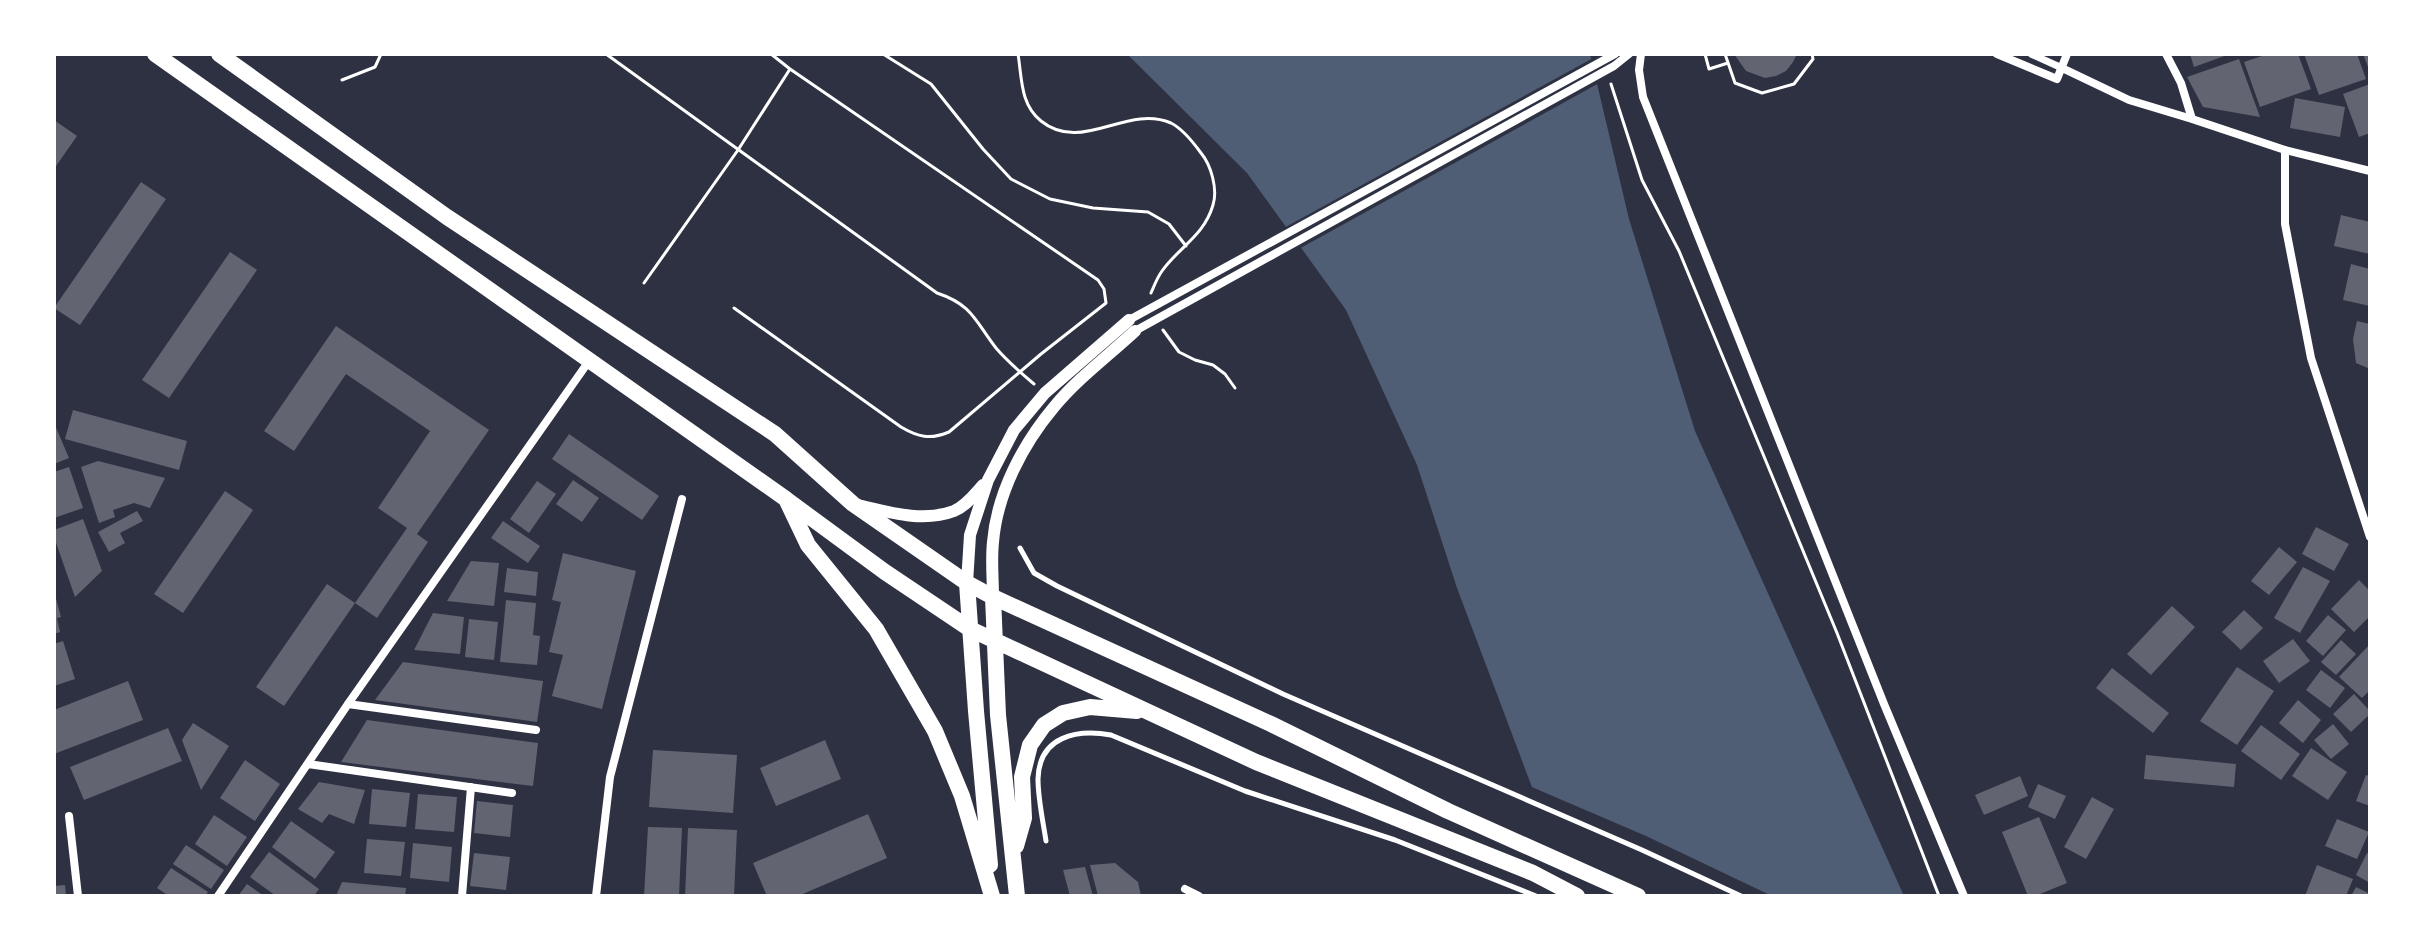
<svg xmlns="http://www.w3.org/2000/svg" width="2424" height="950" viewBox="0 0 2424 950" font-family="Commissioner,sans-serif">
	<rect width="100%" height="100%" fill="#2d3142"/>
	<path fill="#4f5d75" d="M1127,54H1590L1629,219L1695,431L1904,896H1573L1457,588L1417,465L1346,310L1247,173Z"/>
	<path fill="#2d3142" d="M1595,57L1601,82L1297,250L1282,229Z
		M1527,785L1646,836L1772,896H1569Z"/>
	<path fill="#626471" d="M1734,54H1797L1793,62L1786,71L1776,76L1765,78L1746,71Z
		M2190,54H2230L2194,67Z
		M2268,54H2298L2311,89L2260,107L2244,62Z
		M2304,54H2357L2366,79L2319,95Z
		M2363,54H2370V72Z
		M2239,59L2260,117L2203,107L2187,77Z
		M2370,84V133L2359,137L2343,94Z
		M2295,98L2345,107L2340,137L2290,128Z
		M54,120L77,136L54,169Z
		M141,182L166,199L80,325L54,308Z
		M2341,215L2370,222V254L2334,246Z
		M230,252L257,270L169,398L142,380Z
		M2351,264L2370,269V306L2343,300Z
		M2357,321L2370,324V369L2356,363L2353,339Z
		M336,326L489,430L417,534L428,542L377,618L355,603L407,528L378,508L430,431L346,374L294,451L264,431Z
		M73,410L187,441L179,470L65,439Z
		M54,423L69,458L54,464Z
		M569,434L659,496L642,520L552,459Z
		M98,461L165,478L150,508L134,503L113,510L115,517L99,523L81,467Z
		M69,467L83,508L54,518V472Z
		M573,480L599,498L582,522L556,504Z
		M537,481L556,494L529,533L510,519Z
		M225,491L253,510L183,613L154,594Z
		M137,511L143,521L120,533L125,543L109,552L98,532Z
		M83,519L102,571L75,597L54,537V530Z
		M503,521L540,546L528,563L491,538Z
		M2316,527L2349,544L2334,571L2302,554Z
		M2279,547L2297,562L2269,595L2251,581Z
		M563,553L636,571L602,709L552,696L563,655L549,652L561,602L552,600Z
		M471,561L499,563L494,606L447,601Z
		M2303,567L2330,581L2300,633L2274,618Z
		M507,568L538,572L536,596L504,592Z
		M2359,580L2370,591V616L2354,632L2331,609Z
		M327,584L355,603L284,706L256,687Z
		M54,591L61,617L57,618L60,632L54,634Z
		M506,600L536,603L533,635L540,636L537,665L500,662Z
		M2172,606L2195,627L2151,675L2127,654Z
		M2244,610L2263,628L2241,650L2222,632Z
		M433,613L464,617L460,654L414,650Z
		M2328,615L2346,630L2323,656L2306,641Z
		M469,619L498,622L494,660L465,657Z
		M2293,639L2310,661L2279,683L2263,661Z
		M2341,640L2356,654L2336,675L2321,662Z
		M63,641L75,679L54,686V644Z
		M2370,644V690L2362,698L2339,677Z
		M403,662L543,681L537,722L375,700Z
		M2237,667L2274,691L2237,745L2200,721Z
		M2112,668L2169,713L2153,733L2096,688Z
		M2321,670L2345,688L2330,708L2306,690Z
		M128,681L143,720L54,754V710Z
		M2354,694L2370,711V714L2351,732L2333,714Z
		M2298,700L2321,720L2303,743L2279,723Z
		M367,720L538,743L533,786L341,762Z
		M193,723L229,746L201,790L182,740Z
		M2333,724L2349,744L2331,759L2314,740Z
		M2261,725L2300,754L2281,780L2241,751Z
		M168,728L182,761L84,800L70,767Z
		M825,740L841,779L776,806L760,768Z
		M2311,748L2347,772L2328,800L2292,776Z
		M653,750L737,755L733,813L649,807Z
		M2146,755L2236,764L2234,787L2144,779Z
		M245,760L280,784L255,821L220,798Z
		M2366,775L2370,776V806L2356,801Z
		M2020,776L2028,796L1984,815L1975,795Z
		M319,782L365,790L354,824L329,814L322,823L298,809Z
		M2038,784L2066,796L2055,819L2028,807Z
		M372,789L410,793L406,827L369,824Z
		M418,794L457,797L454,832L415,829Z
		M2092,797L2114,809L2086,859L2064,847Z
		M477,801L513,805L510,837L474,833Z
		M868,814L887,858L798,896H767L753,863Z
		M214,815L247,837L227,866L195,844Z
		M2039,817L2067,883L2035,896H2028L2002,832Z
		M2337,819L2369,832L2357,859L2325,846Z
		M291,821L335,852L315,879L272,847Z
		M648,827L682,828L679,896H644Z
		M688,828L737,830L734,896H685Z
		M367,839L405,842L401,876L364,873Z
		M413,843L452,847L449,882L410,878Z
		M186,845L224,870L211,889L173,864Z
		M269,852L319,889L314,896H276L250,877Z
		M474,853L510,857L506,890L470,886Z
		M2367,853L2370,854V883L2356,875Z
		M1115,863L1138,882L1141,896H1098L1090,865Z
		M2317,865L2353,879L2346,896H2305Z
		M1085,867L1093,896H1070L1063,870Z
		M171,868L208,892L205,896H169L157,888Z
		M342,882L406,888L405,896H336Z
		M247,884L264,896H238Z
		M65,885L66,896H54V886Z
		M2356,887L2370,894V896H2351Z"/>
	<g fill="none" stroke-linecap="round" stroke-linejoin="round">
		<path stroke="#fff" stroke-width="3" d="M606,54L937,293C973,305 975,321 996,348C1007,361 1021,373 1034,384
			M883,54L931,84L983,149L1011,179L1050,199L1093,208L1148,212L1169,224L1186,246
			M1018,54C1022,78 1020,104 1041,121C1082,154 1126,104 1171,123C1183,129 1193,142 1201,153C1211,165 1218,189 1213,205C1204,236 1179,247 1162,271C1157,278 1154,286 1151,293
			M1705,54L1709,69L1728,63
			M1725,54L1735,83L1762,93L1794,84L1813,59L1812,54
			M342,80L375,67L381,54
			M1611,84L1642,180L1679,251L1837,633L1939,896
			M644,283L738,150L790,69
			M734,308L901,427C918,437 930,440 949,432L1041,354L1106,303L1104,289L1098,280L790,69L771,54
			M1163,330L1179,352L1195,360L1213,365L1225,374L1235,388"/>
		<path stroke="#fff" stroke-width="5" d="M1020,548L1034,573L1057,586L1283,694L1642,850L1741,896
			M1046,841C1043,821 1038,799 1038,779C1039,736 1077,729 1111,735L1245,791L1395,840L1536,896"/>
		<path stroke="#fff" stroke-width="7" d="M2031,54L2062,68"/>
		<path stroke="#fff" stroke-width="8" d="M1641,54L1639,70L1643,97L1884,704L1964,896
			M1997,54L2057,79L2067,54
			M2166,54L2181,83L2192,119
			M2062,68L2129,100L2192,119L2285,150V224L2311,358L2370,537
			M2285,150L2370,171
			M1129,320L1615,54
			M1135,331L1614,66L1629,54
			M348,704L536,730
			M308,764L512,793
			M69,816L78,896
			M1185,889L1199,896
			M218,896L348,704L589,361
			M462,896L471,787
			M596,896L610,777L682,499"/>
		<path stroke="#fff" stroke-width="12" d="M858,505C888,512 923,523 954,511C966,506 975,494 983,485
			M967,583L970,535L988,480L1014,430L1045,393L1129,320
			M993,597C993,579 991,560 993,542C997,493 1023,444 1054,407C1077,379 1108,356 1135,331"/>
		<path stroke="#fff" stroke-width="16" d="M155,54L786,499L808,545L876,629L935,731L962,796L992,896
			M219,54L447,217L775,434L853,504L967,583L993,597L1271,724L1448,811L1638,896
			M787,500L885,572L970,629L1256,762L1533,873L1577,896
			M967,583L976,711L990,865
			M993,597L998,715L1017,896
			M1016,846L1024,818L1022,777L1030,745L1044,725L1063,713L1090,707L1137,711"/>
	</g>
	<rect width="2424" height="950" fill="none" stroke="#ffffff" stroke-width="112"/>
</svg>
